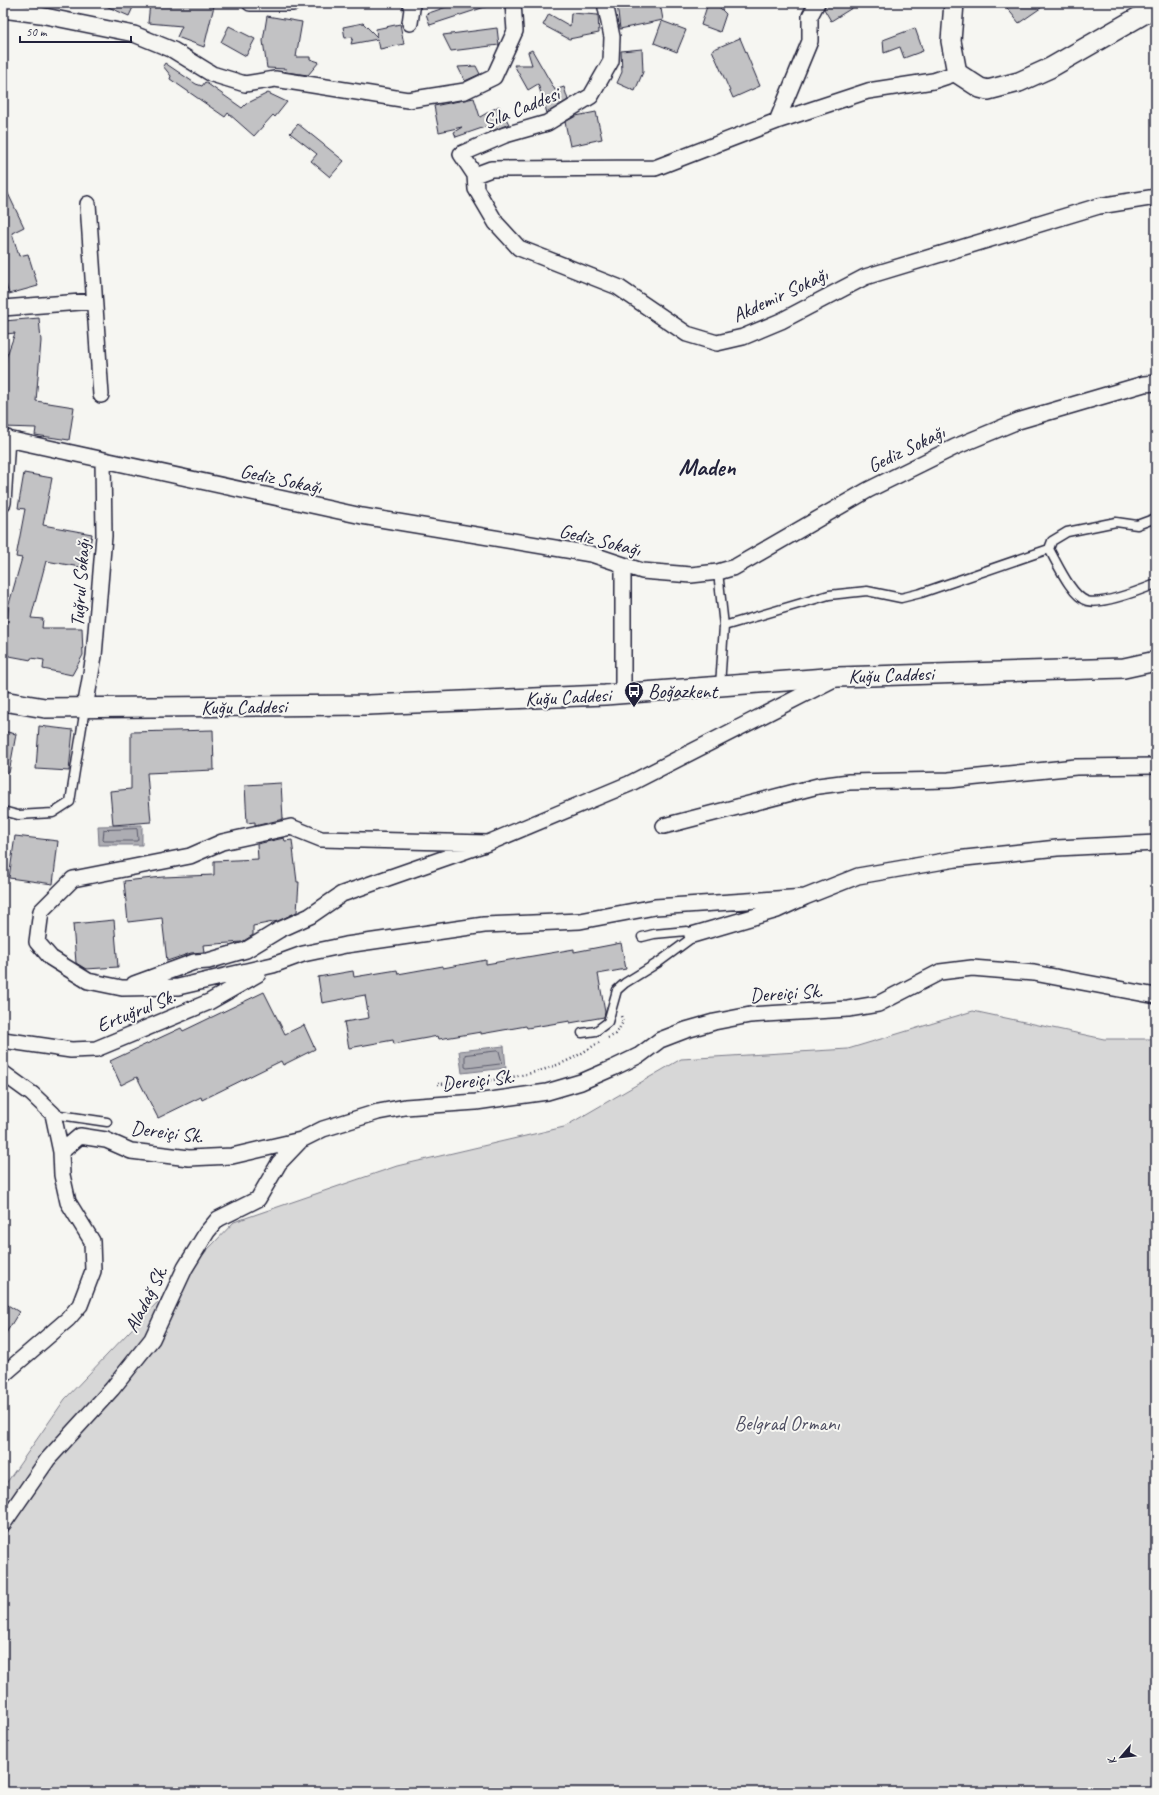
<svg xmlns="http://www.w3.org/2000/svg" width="1159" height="1795" viewBox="0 0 1159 1795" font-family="Caveat,sans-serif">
	<rect width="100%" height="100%" fill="#f6f6f2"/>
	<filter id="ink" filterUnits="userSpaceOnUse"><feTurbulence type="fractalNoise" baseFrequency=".025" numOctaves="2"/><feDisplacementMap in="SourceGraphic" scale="8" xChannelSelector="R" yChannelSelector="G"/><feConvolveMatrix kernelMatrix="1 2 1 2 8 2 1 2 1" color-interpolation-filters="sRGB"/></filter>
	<g filter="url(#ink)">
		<path fill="#d7d7d7" stroke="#7c7c89" d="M973,1011L1104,1039H1156V1792H3V1488L65,1399L234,1222L397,1166L564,1127L681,1059L848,1049Z"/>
		<path fill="#adadb3" stroke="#757583" d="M142,825V845H99L98,826Z
			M504,1046L506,1068L462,1073L459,1051Z"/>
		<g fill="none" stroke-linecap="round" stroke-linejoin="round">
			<path stroke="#5a5a6b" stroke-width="1" d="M137,829L138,839L137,841H104L103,840L104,830Z
				M499,1051L502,1062L500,1064L467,1068L465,1067V1055Z"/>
		</g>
		<path fill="#c2c2c4" stroke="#22223b" d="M99,3H135L129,16Z
			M150,3H203L214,6L204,47L177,37L182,26L148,23Z
			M458,3H491V5L430,25L426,14Z
			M617,3H660L663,20L620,29Z
			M708,3H715L726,14L720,32L701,25Z
			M826,3H860L831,21L824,9Z
			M1003,3H1048L1019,23Z
			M571,13L598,15L599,33L569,39L543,25L549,14L570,26Z
			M267,16L302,22L296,57H310V59L319,62L308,75L285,72L286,69L267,68L263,41Z
			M662,21L686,30L677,52L654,43Z
			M363,23L377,37L376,29L400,24L404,44L380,49L378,39L351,44L353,37L345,38L343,27Z
			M229,26L255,39L246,56L221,42Z
			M497,28L499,45L451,51L443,35Z
			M915,28L923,51L904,58L900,47L884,53L883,40Z
			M740,38L760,86L733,98L712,50Z
			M642,49L643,72L635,91L617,83L622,72L621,51Z
			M532,50L555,90L564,87L568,100L547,113L538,84L528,90L514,65H532L528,52Z
			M165,63L196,84L202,86L205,82L242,108L246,104L268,93L287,102L275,117L273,115L254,136L228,113L225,117L170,79L171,76L163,66Z
			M476,66L480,74L465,81L458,67Z
			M474,98L480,117L499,106L509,124L490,132L488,126L456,137L454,132L462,127L439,132L434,106Z
			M596,112L602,139L570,146L565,122L576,116Z
			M298,124L344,161L330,177L311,161L317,154L290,133Z
			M3,183L24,227L12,233L19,256L28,254L38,286L9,294L6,285H3Z
			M39,318L41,341L36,401L74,407L69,440L35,435L36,428L3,427V393L6,358L15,333L6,334L4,321Z
			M24,473L52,478L43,525L92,534L86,568L46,561L31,618L43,619L42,628H82L83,655L72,675L43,669L44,660L31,658V660L4,655L9,604L22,558L16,557L25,509L18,508Z
			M39,726L73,730L69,771L36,769Z
			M213,730L214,770L147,773L151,822L113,825L110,791L131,789V732Z
			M3,731L16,734L9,773L3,772Z
			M281,783L283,819L255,826V822L247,823L245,785Z
			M15,836L58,841L53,884L9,878Z
			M284,838L285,841L292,840L297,882H299L297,912L278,921L253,926V935L242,942L203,945L204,952L191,953L167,961L162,918L128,922L124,881L163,877L214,875V861L258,859L257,844Z
			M114,920L118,967L86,969L76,963L73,924Z
			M621,943L626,969L598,974L605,1012L604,1017L570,1023V1021L527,1028L526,1026L481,1034V1032L439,1039L438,1036L394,1044L393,1040L349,1048L344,1022L369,1018L365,995L322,1003L318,977L353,971L354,977L397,970L398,974L443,966V968L486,960V964L574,949V952Z
			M264,992L285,1034L304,1025L315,1049L283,1065L281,1061L202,1100L201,1097L158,1118L137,1077L121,1085L110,1061L181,1028L183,1031Z
			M3,1302L19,1312L3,1338Z"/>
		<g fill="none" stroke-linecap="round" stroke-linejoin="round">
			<defs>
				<path id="service" d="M1156,518L1137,525L1116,522L1067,532L1052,541L1049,549C1057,563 1072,597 1087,601C1102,605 1141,590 1156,584
					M718,572L724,626L720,686
					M724,626L829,595L867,591L901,598L921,593L1049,549
					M3,811L18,815L53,813L70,802L85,708
					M582,1033L596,1031L608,1022L617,990L625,983L659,962L693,937L687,931L654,934L642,937
					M53,1114L107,1122"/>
				<path id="minor" d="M250,3H293
					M410,3L412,9L410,23
					M3,10L40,15L134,34L173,50L212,74L245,84L275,79L408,100L465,91L494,77L515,31L513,3
					M777,121L810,41V16L817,3
					M475,175L476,189L496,223L519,248L618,287L687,334L717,343L743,337L781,321L865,277L1099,206L1156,197
					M475,175L491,169L655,168L777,121L868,91L933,81L957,73
					M475,175L461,154L505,135L547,123L591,96L611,61L612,37L605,3
					M88,204L101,395
					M3,308L94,301
					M3,438L362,516L591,554L642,571L691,575L718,572L735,567L868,490L955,447L1018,421L1144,384L1156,383
					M3,503L7,438
					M623,565V694
					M85,708L94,656L104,536L103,460
					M664,826L818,786L849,782L949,780L1076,767L1156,766
					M488,843L321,839L291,827L222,842L190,856L73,879L41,911L37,942L51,958L88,981L122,988L178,987L273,965L303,954L346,945L484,925L580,921L655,907L805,897
					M692,935L777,910L805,897L858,876L956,859L1057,848L1156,843
					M134,984L194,962L208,961L246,950L279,930L310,916L342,894L488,843L629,784L834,679
					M3,1040L71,1050L96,1049L209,1002L258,974
					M3,1073L32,1094L53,1114L61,1152
					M3,1375L68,1319L80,1305L93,1271L92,1241L68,1202L62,1175L61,1152L80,1136L106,1140L131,1151L189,1158L232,1156L301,1140L323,1129L378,1112L405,1107L476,1102L547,1092L581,1082L613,1068L640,1055L660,1040L686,1030L714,1022L750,1015L848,1009L878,1004L940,972L972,968L1034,973L1156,996
					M3,1524L48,1459L112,1389L152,1339L185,1268L207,1232L218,1219L258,1199L279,1163L301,1140"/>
				<path id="tertiary" d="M954,3L951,41L957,73L980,88L988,90L1019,82L1050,68L1156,7
					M3,701L45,708L368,705L605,695L838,677L1124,668L1156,661"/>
			</defs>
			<use href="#service" stroke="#22223b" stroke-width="11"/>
			<use href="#minor" stroke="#22223b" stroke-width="18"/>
			<use href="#tertiary" stroke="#22223b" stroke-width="22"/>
			<path stroke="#22223b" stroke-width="2.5" stroke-dasharray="1 3" stroke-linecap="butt" d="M608,1038L616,1034L623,1022L621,1016
				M438,1084C480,1082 523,1079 562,1063C575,1058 588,1049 600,1042"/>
			<use href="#service" stroke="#f6f6f2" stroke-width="8"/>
			<use href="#minor" stroke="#f6f6f2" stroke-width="15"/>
			<use href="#tertiary" stroke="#f6f6f2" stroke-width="19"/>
		</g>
	</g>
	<defs>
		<symbol id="bus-pin" viewBox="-11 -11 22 30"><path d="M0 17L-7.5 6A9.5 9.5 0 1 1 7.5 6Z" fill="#22223b" stroke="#f6f6f2"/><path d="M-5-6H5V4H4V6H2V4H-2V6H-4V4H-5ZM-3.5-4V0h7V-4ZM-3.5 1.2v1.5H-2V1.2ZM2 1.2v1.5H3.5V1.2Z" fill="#fff"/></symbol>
	</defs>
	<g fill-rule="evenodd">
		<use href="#bus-pin" x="623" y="680" width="22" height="30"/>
	</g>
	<g text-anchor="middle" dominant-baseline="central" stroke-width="4" stroke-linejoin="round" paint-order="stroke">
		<g font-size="20" fill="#22223b" stroke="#f6f6f2">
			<text transform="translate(521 108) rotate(-22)">Sıla Caddesi</text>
			<text transform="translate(780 295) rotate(-25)">Akdemir Sokağı</text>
			<text transform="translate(906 449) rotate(-26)">Gediz Sokağı</text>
			<text transform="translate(281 479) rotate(12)">Gediz Sokağı</text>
			<text transform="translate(600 540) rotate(14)">Gediz Sokağı</text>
			<text transform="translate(80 583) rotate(-86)">Tuğrul Sokağı</text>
			<text transform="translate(891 675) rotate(-2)">Kuğu Caddesi</text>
			<text transform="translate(568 697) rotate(-3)">Kuğu Caddesi</text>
			<text transform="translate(244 707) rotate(-1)">Kuğu Caddesi</text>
			<text transform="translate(786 993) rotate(-4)">Dereiçi Sk.</text>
			<text transform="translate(136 1011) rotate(-22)">Ertuğrul Sk.</text>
			<text transform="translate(478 1080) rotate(-6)">Dereiçi Sk.</text>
			<text transform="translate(167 1132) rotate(7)">Dereiçi Sk.</text>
			<text transform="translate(146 1299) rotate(-63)">Aladağ Sk.</text>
		</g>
		<g font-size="20" fill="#22223b" stroke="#f6f6f2" text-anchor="start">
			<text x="648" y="691">Boğazkent</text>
		</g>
		<g font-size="20" fill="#4f4f62" stroke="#f6f6f2">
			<text x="787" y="1423">Belgrad Ormanı</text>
		</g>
		<g font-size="24" font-weight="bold" fill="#22223b" stroke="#f6f6f2">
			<text x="707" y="467">Maden</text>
		</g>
	</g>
	<rect width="1159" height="1795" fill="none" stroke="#f6f6f2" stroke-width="16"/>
	<rect x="8" y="8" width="1143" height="1779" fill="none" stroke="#22223b" stroke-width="1.5" filter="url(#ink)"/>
	<g transform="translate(1121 1757) rotate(242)" stroke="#f6f6f2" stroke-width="3" paint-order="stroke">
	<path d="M0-3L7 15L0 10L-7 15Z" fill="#22223b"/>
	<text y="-6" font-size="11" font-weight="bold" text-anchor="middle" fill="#22223b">K</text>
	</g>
	<path d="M20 36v6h111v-6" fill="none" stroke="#22223b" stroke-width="2"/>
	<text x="26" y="36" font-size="12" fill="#22223b" stroke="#f6f6f2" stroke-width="3" paint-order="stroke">50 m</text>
</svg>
